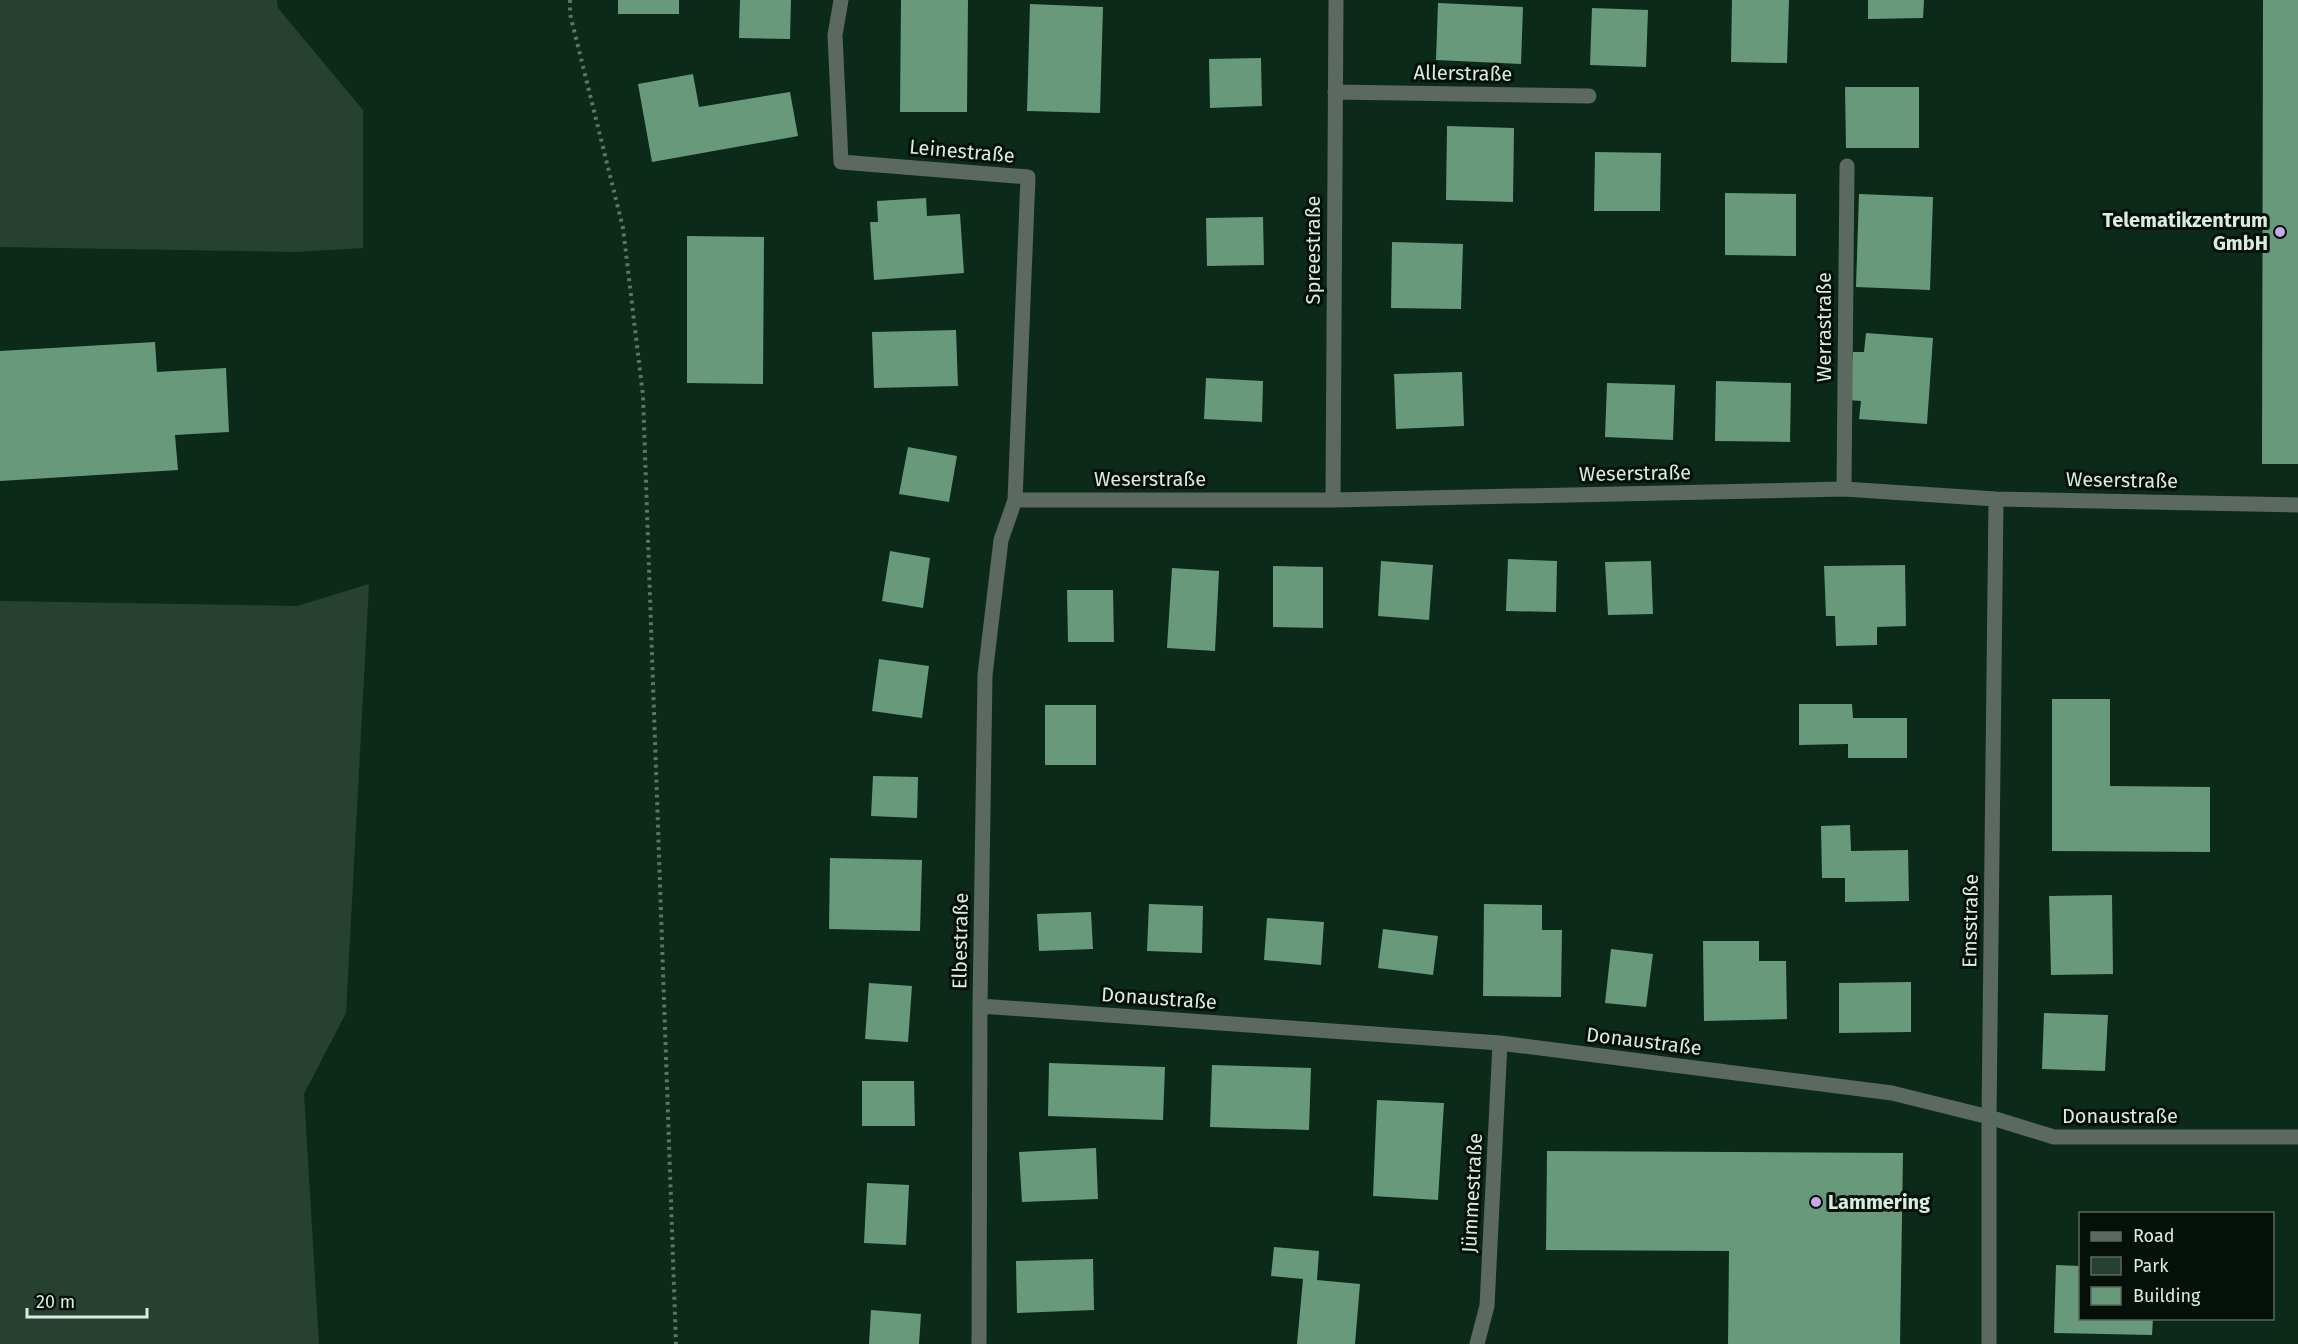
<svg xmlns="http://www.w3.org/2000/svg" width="2298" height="1344" viewBox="0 0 2298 1344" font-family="'Fira Sans',sans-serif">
	<rect width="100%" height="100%" fill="#0b2a19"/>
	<path fill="#274131" d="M0,0H277L278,8L363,110V248L296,252L0,247Z
		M369,584L346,1013L304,1094L319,1344H0V601L297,606Z"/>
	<path fill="#69997b" d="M618,0H679V14H618Z
		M740,0H791L790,39L739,38Z
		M901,0H968L967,112H900Z
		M1732,0H1789L1787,63L1731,62Z
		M1868,0H1924L1923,18L1868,19Z
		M2263,0H2298V464H2262Z
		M1438,3L1523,7L1521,64L1436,60Z
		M1030,4L1103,7L1100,113L1027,111Z
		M1592,8L1648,10L1646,67L1590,65Z
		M1261,58L1262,106L1210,108L1209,59Z
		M693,74L699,107L790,92L798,136L652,162L638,84Z
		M1845,87H1919V148H1846Z
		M1447,126L1514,128L1513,202L1446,200Z
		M1595,152L1661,153L1660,211H1594Z
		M1725,193L1796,194V256L1725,255Z
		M1859,194L1933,197L1930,290L1856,287Z
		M926,198L927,216L960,214L964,273L874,280L870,222H878L877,201Z
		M1263,217L1264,265L1207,266L1206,218Z
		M687,236L764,237L763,384L687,383Z
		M1392,242L1463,244L1461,309L1391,308Z
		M956,330L958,386L874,388L872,332Z
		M1866,333L1933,338L1927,424L1859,419L1861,401L1849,400L1853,352H1864Z
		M155,342L157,372L226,368L229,432L175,435L178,470L0,481V351Z
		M1462,372L1464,426L1396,429L1394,374Z
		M1206,378L1263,381L1262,422L1204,419Z
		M1716,381L1791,383L1790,442L1715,441Z
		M1607,383L1675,385L1673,440L1605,437Z
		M908,447L957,456L949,502L899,494Z
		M890,551L930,558L923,608L882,601Z
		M1508,559L1557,561L1556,612L1506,611Z
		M1381,561L1433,565L1429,620L1378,616Z
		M1651,561L1653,614L1608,615L1605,562Z
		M1905,565L1906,626L1877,627V645L1836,646L1835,616H1826L1824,566Z
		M1273,566L1323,567V628L1273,627Z
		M1172,568L1219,571L1215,651L1167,648Z
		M1067,590H1113L1114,642H1068Z
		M879,659L929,666L922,718L872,711Z
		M2052,699H2110V786L2210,787V852L2052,851Z
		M1799,704H1852L1853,718H1907V758H1848V744L1799,745Z
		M1045,705H1096V765H1045Z
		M873,776L918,777L917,818L871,816Z
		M1850,825L1851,851L1908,850L1909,901L1845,902V878H1822L1821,826Z
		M830,858L922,860L920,931L829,929Z
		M2112,895L2113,974L2051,975L2049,896Z
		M1149,904L1203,906L1202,953L1147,951Z
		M1484,904L1542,905V930H1562L1561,997L1483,996Z
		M1091,912L1093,949L1039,951L1037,914Z
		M1267,918L1324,922L1321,965L1264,960Z
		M1383,929L1438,936L1433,975L1378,968Z
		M1703,941H1759V961H1786L1787,1019L1704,1021Z
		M1611,949L1653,954L1646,1007L1605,1003Z
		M1911,982V1032L1839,1033V983Z
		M869,983L912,986L908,1042L865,1039Z
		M2044,1013L2108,1015L2105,1071L2042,1069Z
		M1049,1063L1165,1067L1163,1120L1048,1116Z
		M1212,1065L1311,1068L1309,1130L1210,1127Z
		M862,1081H914L915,1126H862Z
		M1377,1100L1444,1103L1438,1200L1373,1196Z
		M1096,1148L1098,1199L1022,1202L1019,1152Z
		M1547,1151L1903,1153L1900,1344H1728L1729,1251L1546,1250Z
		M867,1183L909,1185L906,1245L864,1243Z
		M1274,1247L1319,1251L1317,1280L1360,1284L1355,1344H1297L1303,1279L1271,1276Z
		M1093,1259L1094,1310L1017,1313L1016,1261Z
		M2056,1265L2080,1266V1318H2153L2152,1335L2054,1333Z
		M871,1310L921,1314L919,1344H869Z"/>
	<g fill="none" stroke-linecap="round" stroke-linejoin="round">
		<path stroke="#5b7566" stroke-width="4" stroke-dasharray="3 4.5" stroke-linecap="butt" d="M570,0V14L623,228L643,396L676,1344"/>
		<path stroke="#5b6960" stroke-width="15" d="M841,0L835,35L841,162L1028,177L1015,500
			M1335,92L1589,96
			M1844,489L1847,166
			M1333,500L1336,0
			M980,1006L1500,1043L1892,1093L1989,1117L2054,1137H2298
			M979,1344L980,1006L985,675L1001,540L1015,500H1333L1844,489L1996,499L2298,505
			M1477,1344L1487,1306L1500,1043
			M1989,1344V1117L1996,499"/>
	</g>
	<g fill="#c9a5ee" stroke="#041008" stroke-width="2">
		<circle cx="2280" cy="232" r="6"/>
		<circle cx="1816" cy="1202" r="6"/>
	</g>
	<g text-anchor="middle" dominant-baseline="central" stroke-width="6" stroke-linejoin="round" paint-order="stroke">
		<g font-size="20" fill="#daece0" stroke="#041008">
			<text transform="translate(1463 73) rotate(1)">Allerstraße</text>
			<text transform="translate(962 151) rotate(5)">Leinestraße</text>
			<text transform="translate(1313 250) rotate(-90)">Spreestraße</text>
			<text transform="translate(1824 327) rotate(-90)">Werrastraße</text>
			<text transform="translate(1635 473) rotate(-1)">Weserstraße</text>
			<text x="1150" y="479">Weserstraße</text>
			<text transform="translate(2122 480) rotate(1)">Weserstraße</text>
			<text transform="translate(1970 921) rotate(-89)">Emsstraße</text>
			<text transform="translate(960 941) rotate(-89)">Elbestraße</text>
			<text transform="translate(1159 998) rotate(4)">Donaustraße</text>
			<text transform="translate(1644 1041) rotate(7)">Donaustraße</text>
			<text x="2120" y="1116">Donaustraße</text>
			<text transform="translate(1472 1193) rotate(-87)">Jümmestraße</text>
		</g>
		<g font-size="20" font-weight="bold" fill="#daece0" stroke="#041008" text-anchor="end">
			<text x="2268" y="220">Telematikzentrum<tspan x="2268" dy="23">GmbH</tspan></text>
			<text x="1828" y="1202" text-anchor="start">Lammering</text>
		</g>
	</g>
	<rect x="2079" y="1212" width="195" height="108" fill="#041008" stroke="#5a685e" stroke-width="1.5"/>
	<rect x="2091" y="1232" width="30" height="9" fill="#5b6960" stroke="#5a685e" stroke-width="1.5"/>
	<text x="2133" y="1242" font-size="18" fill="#daece0">Road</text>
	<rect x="2091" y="1257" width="30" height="18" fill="#274131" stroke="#5a685e" stroke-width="1.5"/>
	<text x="2133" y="1272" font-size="18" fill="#daece0">Park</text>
	<rect x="2091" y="1287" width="30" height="18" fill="#69997b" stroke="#5a685e" stroke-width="1.5"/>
	<text x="2133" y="1302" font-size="18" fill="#daece0">Building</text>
	<path d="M27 1308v9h120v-9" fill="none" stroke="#daece0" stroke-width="3"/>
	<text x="36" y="1308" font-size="18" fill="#daece0" stroke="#041008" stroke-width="4.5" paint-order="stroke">20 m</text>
</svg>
